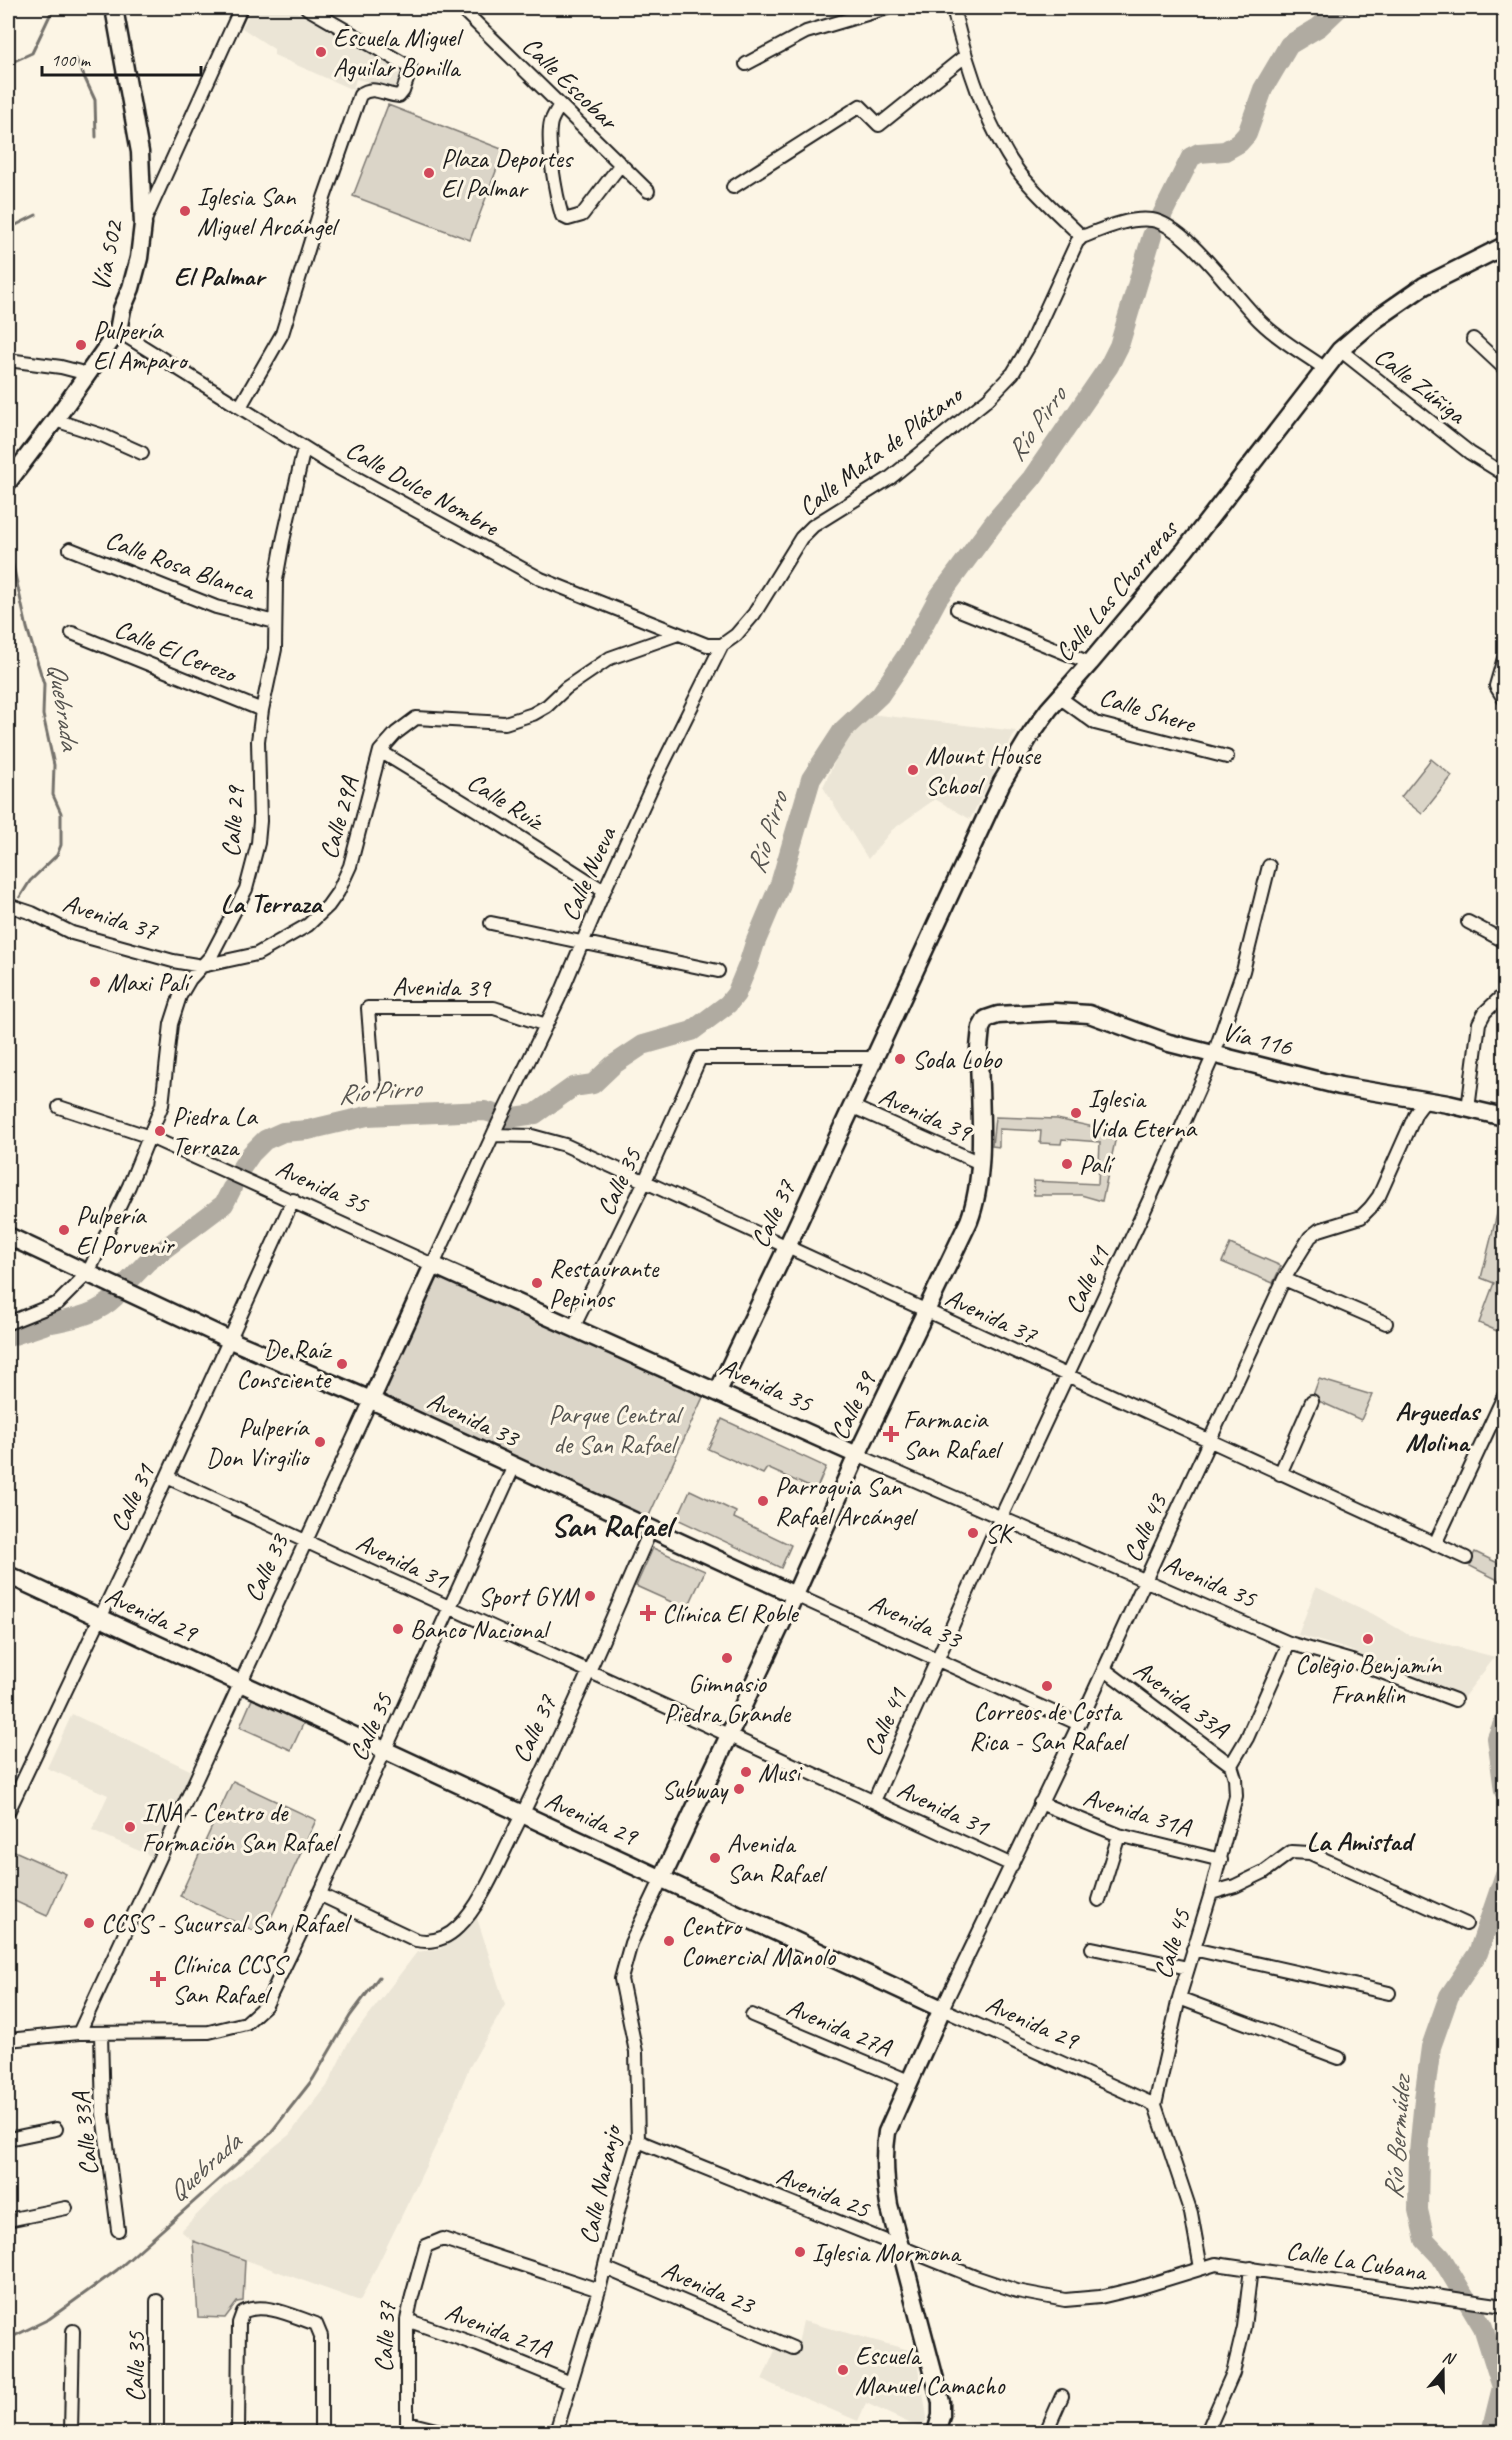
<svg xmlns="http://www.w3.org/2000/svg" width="1512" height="2440" viewBox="0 0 1512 2440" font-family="Caveat,sans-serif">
	<rect width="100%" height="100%" fill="#fcf5e5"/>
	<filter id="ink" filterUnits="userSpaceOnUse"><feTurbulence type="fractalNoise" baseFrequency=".0167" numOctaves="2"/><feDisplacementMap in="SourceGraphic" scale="12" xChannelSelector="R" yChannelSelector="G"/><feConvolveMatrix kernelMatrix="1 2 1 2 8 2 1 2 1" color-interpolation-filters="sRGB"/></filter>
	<g filter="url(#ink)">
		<path fill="#ebe5d6" d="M252,8H290L402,72L395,88L356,79L353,90L274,55V49L242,28Z
			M870,714L1016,731L970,819L935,799L892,830L868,859L823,787L847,735Z
			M1316,1587L1373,1614L1407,1634L1495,1657L1463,1698L1344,1648L1298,1635Z
			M72,1714L192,1771L153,1857L92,1830L108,1795L47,1768Z
			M477,1918L505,2005L469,2068L443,2131L360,2301L193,2241L181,2231L223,2188L289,2135L327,2086L349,2041L417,1952L440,1949L464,1932Z
			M803,2321L913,2351L918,2361L927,2417L922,2429L866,2403L858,2421L762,2380L777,2346L796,2353Z"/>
		<path fill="#dbd5c8" stroke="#7c7872" stroke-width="1.5" d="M388,105L504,150L470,240L353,196Z
			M1431,759L1452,776L1422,814L1401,797Z
			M995,1117L1057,1119L1117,1132L1102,1201L1081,1195H1034L1033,1181L1098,1184L1100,1142L1062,1139L1061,1144L1040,1143L1041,1131L999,1129V1147L992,1146Z
			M1499,1206L1504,1208V1334L1479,1323L1494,1283L1481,1278Z
			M1230,1244L1281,1266L1273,1283L1222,1262Z
			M436,1275L703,1397L648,1518L381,1394Z
			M1319,1379L1372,1395L1361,1420L1312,1398Z
			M722,1419L826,1467L816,1490L767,1468L763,1474L708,1449Z
			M690,1490L736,1512L734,1518L791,1545L781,1568L677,1519Z
			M653,1548L705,1571L687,1609L636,1586Z
			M1475,1552L1504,1566V1583L1468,1565Z
			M253,1697L305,1720L291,1750L240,1727Z
			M233,1781L316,1820L263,1935L180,1896Z
			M10,1849L66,1874L47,1916L8,1898V1855Z
			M193,2241L245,2260L243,2301L237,2302L225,2318L198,2317Z"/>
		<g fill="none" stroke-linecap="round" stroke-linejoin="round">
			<path stroke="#75726c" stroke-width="3" d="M76,59L95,100L96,137
				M8,64L32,53L51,13
				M8,229L36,215
				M8,543L27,628L44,684L43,715L54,765L53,795L61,813V845L57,855L30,881L20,897
				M8,915L10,912
				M8,2339L49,2319L117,2270L269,2135L313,2079L350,2016L379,1977"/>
			<path stroke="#b0aba1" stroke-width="20" d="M1161,217L1191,157L1199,153L1225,151L1239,143L1247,134L1263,89L1289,45L1319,27L1339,8
				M242,1167L251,1154L265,1140L283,1132L308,1130L367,1116L485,1111L508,1118L535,1114L573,1087L593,1084L613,1065L643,1045L692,1031L728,1004L736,994L748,965L755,943L780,884L811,779L843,730L880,695L909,652L938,598L995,521L1032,478L1109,366L1119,346L1152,236
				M126,1284L147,1262L224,1204L232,1188
				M52,1323C76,1318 98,1314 115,1297
				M8,1337L44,1325
				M1504,1721L1497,1738L1504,1791
				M1491,2432L1502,2387L1483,2327L1441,2257L1425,2240L1418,2210L1419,2153L1424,2099L1431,2047L1449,1996L1478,1953L1504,1877"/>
			<defs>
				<path id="street" d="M461,8L648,191
					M953,8C966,62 985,125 1018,171C1034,193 1062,217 1082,237
					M746,64L806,32L887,8
					M560,105C557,110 553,116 551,122C546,141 556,196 562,216L568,219L582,215L621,164
					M733,187L860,106L879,125L965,56
					M145,220L241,8
					M118,331L329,463L541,579L707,645H722
					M1473,339L1504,368
					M1340,350L1470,453L1504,474
					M8,360L61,367L88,374
					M240,407L282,334L324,198L360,95C373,84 384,95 399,96L403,91L411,68L307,8
					M55,420L104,436L142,453
					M70,549L216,607L275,622
					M957,609L1090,663
					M72,633L262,710
					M1504,658L1496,686L1504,699
					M1059,697L1095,723L1227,757
					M380,751L501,825L604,891
					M8,905L32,913L72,933L173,961L202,966L257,954L308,925L328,906L338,892L350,866L380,751L396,733L416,718L505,723L533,714L547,706L566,688L610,658L678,634
					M1468,922L1504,941
					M491,923L718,971
					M374,1085L368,1008H494L546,1025
					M851,1106L980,1163
					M59,1107L150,1137L433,1265L498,1124L559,998L604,891L655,780L722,645L736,635L754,614L801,538L813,526L890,478L988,399L1013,373L1030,344L1077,242L1082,237C1103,229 1128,217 1152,220C1186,225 1235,297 1261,322C1279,340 1303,353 1324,368
					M1468,1109L1479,1023L1485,1012L1504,994
					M493,1135L532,1136L565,1145L1466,1558
					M1284,1279L1386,1323
					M8,1323L58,1303L88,1273L129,1186L162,1105L171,1024L180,996L190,979L211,956L246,889L258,843L260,821L258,741L262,710L275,649L276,580L283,541L304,448
					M574,1326L645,1181L700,1058H872
					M857,1455L1289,1643L1355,1662L1455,1700
					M1280,1474L1312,1401
					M167,1477C448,1608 731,1735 1012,1865
					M1435,1544L1504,1396
					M795,1595L1079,1724
					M1104,1669L1231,1765
					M874,1801L1001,1517L1152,1194L1214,1054L1243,971L1269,866
					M1040,1803L1119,1835L1221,1860
					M8,1812L167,1477L293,1200
					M1211,1893L1235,1886L1264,1872L1291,1852L1310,1853L1466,1924
					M319,1894L416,1940C432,1943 446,1939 458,1927C480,1907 499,1861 513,1833C563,1733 607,1631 651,1529
					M1099,1900L1119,1835
					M1092,1948L1188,1968
					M1193,1949L1389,1993
					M1179,1998L1339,2058
					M752,2015L909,2081
					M79,2033L371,1400
					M101,2033L103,2114L118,2230
					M8,2040L79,2033L209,2032L246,2023L266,2005L322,1889L514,1466
					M1155,2105L942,2009L1079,1724L1284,1279L1310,1237L1319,1230L1361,1217L1370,1208L1379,1196L1416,1113L1425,1101
					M8,2139L56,2129
					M638,2141L975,2277L1017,2291L1065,2300L1100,2297L1138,2288L1216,2264L1504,2306
					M8,2220L66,2208
					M605,2268L793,2348
					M1201,2268L1191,2213L1155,2105L1179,1998L1211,1893L1236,1796L1235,1778L1231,1765L1247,1738L1289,1643
					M157,2301V2432
					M407,2320L478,2345L571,2383
					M408,2423L444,2432
					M71,2432L73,2331
					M238,2432L239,2323L243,2312C264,2301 295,2317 316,2324L321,2336V2432
					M407,2432V2320L412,2296L426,2246L443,2239L599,2290
					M556,2432L599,2290L622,2195L638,2141L636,2052L621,1979L631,1943L662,1878
					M1046,2432L1062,2396
					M1207,2432L1233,2373L1244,2327L1251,2268"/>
				<path id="secondary" d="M8,482L55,420L118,331L122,309L131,288L139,258L143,224L140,152L114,8
					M8,1236L230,1340L371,1400L795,1595
					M718,1391L787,1247L1002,782L1031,734L1049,709L1090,663L1185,550L1340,350L1375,320L1424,286L1504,246
					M371,1400L433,1265L857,1455
					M8,1575L942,2009L887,2132C883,2157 885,2180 889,2205L941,2402V2416L936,2432
					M662,1878L795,1595L857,1455L969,1221C988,1170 979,1102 979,1048L981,1028L986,1019L998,1015L1055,1012L1089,1014L1169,1043L1340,1086L1448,1104L1504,1117"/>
			</defs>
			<use href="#street" stroke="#1c1c1c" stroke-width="16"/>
			<use href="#secondary" stroke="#1c1c1c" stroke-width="21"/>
			<use href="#street" stroke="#fcf5e5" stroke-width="12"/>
			<use href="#secondary" stroke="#fcf5e5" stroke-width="16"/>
		</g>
	</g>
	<g fill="#d1495b" stroke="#fcf5e5" stroke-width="2">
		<circle cx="321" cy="52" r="6"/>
		<circle cx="429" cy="173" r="6"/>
		<circle cx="185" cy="211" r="6"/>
		<circle cx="81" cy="345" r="6"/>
		<circle cx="913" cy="770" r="6"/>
		<circle cx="95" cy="982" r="6"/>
		<circle cx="900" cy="1059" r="6"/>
		<circle cx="1076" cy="1113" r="6"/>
		<circle cx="160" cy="1131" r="6"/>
		<circle cx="1067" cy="1164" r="6"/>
		<circle cx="64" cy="1230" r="6"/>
		<circle cx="537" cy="1283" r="6"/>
		<circle cx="342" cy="1364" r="6"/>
		<path d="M888 1425h6v6h6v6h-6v6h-6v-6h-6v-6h6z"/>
		<circle cx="320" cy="1442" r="6"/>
		<circle cx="763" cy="1501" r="6"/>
		<circle cx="973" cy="1533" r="6"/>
		<circle cx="590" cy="1596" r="6"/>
		<path d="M645 1604h6v6h6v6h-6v6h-6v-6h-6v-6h6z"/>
		<circle cx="398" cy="1629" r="6"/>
		<circle cx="1368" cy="1639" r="6"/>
		<circle cx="727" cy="1658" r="6"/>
		<circle cx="1047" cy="1686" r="6"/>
		<circle cx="746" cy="1772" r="6"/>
		<circle cx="739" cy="1789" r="6"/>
		<circle cx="130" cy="1827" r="6"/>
		<circle cx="715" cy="1858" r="6"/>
		<circle cx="89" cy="1923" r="6"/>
		<circle cx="669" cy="1941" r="6"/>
		<path d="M155 1970h6v6h6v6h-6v6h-6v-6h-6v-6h6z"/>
		<circle cx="800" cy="2252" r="6"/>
		<circle cx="843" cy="2370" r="6"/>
	</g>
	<g text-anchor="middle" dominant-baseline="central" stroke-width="6" stroke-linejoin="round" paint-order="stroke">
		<g font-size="26" fill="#1c1c1c" stroke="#fcf5e5" text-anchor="start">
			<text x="333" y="37">Escuela Miguel<tspan x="333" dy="30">Aguilar Bonilla</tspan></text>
			<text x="441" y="158">Plaza Deportes<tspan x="441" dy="30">El Palmar</tspan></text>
			<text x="197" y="196">Iglesia San<tspan x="197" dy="30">Miguel Arcángel</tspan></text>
			<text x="93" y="330">Pulpería<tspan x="93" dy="30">El Amparo</tspan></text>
			<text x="925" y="755">Mount House<tspan x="925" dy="30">School</tspan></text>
			<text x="107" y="982">Maxi Palí</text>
			<text x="912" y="1059">Soda Lobo</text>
			<text x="1088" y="1098">Iglesia<tspan x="1088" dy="30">Vida Eterna</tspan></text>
			<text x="172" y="1116">Piedra La<tspan x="172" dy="30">Terraza</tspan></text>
			<text x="1079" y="1164">Palí</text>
			<text x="76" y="1215">Pulpería<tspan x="76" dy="30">El Porvenir</tspan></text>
			<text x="549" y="1268">Restaurante<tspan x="549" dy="30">Pepinos</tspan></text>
			<text x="330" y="1349" text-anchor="end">De Raíz<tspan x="330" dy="30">Consciente</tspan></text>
			<text x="903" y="1419">Farmacia<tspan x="903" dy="30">San Rafael</tspan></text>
			<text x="308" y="1427" text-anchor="end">Pulpería<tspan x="308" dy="30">Don Virgilio</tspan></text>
			<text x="775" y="1486">Parroquia San<tspan x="775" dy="30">Rafael Arcángel</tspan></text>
			<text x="985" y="1533">SK</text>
			<text x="578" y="1596" text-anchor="end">Sport GYM</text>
			<text x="662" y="1613">Clínica El Roble</text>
			<text x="410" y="1629">Banco Nacional</text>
			<text x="1368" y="1664" text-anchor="middle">Colegio Benjamín<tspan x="1368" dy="30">Franklin</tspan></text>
			<text x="727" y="1683" text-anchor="middle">Gimnasio<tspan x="727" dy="30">Piedra Grande</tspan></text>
			<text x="1047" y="1711" text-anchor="middle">Correos de Costa<tspan x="1047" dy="30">Rica - San Rafael</tspan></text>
			<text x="758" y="1772">Musi</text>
			<text x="727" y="1789" text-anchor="end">Subway</text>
			<text x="142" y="1812">INA - Centro de<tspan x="142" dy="30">Formación San Rafael</tspan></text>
			<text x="727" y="1843">Avenida<tspan x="727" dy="30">San Rafael</tspan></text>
			<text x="101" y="1923">CCSS - Sucursal San Rafael</text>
			<text x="681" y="1926">Centro<tspan x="681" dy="30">Comercial Manolo</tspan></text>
			<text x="172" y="1964">Clínica CCSS<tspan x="172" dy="30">San Rafael</tspan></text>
			<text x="812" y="2252">Iglesia Mormona</text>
			<text x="855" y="2355">Escuela<tspan x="855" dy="30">Manuel Camacho</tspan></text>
		</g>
		<g font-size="26" fill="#1c1c1c" stroke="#fcf5e5">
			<text transform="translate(570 83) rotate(44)">Calle Escobar</text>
			<text transform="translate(107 256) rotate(-78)">Vía 502</text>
			<text transform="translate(1420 385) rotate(38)">Calle Zúñiga</text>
			<text transform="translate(880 451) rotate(-37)">Calle Mata de Plátano</text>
			<text transform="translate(422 488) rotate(29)">Calle Dulce Nombre</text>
			<text transform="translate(180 565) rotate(20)">Calle Rosa Blanca</text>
			<text transform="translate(1116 591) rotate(-50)">Calle Las Chorreras</text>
			<text transform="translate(175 651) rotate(22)">Calle El Cerezo</text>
			<text transform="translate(1147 710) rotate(17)">Calle Shere</text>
			<text transform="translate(505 801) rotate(32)">Calle Ruíz</text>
			<text transform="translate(339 818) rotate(-74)">Calle 29A</text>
			<text transform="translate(233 822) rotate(-86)">Calle 29</text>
			<text transform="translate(588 874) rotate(-66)">Calle Nueva</text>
			<text transform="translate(110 917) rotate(18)">Avenida 37</text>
			<text transform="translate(441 987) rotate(1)">Avenida 39</text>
			<text transform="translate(1257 1039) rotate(14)">Vía 116</text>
			<text transform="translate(925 1114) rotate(24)">Avenida 39</text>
			<text transform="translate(619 1182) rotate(-65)">Calle 35</text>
			<text transform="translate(322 1186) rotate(24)">Avenida 35</text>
			<text transform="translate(773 1214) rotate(-65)">Calle 37</text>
			<text transform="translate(1087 1280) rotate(-65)">Calle 41</text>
			<text transform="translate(991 1316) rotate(25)">Avenida 37</text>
			<text transform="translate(766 1385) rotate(24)">Avenida 35</text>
			<text transform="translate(853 1406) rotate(-64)">Calle 39</text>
			<text transform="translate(473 1419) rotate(25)">Avenida 33</text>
			<text transform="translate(132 1498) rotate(-65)">Calle 31</text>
			<text transform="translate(1145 1528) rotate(-66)">Calle 43</text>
			<text transform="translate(402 1561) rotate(25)">Avenida 31</text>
			<text transform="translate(266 1568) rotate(-65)">Calle 33</text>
			<text transform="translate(1210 1581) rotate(23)">Avenida 35</text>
			<text transform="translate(151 1614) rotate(25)">Avenida 29</text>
			<text transform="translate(915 1621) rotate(24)">Avenida 33</text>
			<text transform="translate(1181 1699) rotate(37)">Avenida 33A</text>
			<text transform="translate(885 1722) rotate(-66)">Calle 41</text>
			<text transform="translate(371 1727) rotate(-66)">Calle 35</text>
			<text transform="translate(534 1729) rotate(-65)">Calle 37</text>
			<text transform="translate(943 1808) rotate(25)">Avenida 31</text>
			<text transform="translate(1137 1812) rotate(17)">Avenida 31A</text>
			<text transform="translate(591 1818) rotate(24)">Avenida 29</text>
			<text transform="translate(1172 1944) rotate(-73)">Calle 45</text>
			<text transform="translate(1032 2022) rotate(24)">Avenida 29</text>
			<text transform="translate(839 2027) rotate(23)">Avenida 27A</text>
			<text transform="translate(85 2134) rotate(-96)">Calle 33A</text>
			<text transform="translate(600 2185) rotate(-78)">Calle Naranjo</text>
			<text transform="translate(823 2192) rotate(22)">Avenida 25</text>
			<text transform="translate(1356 2261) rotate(9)">Calle La Cubana</text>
			<text transform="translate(708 2287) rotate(23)">Avenida 23</text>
			<text transform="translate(498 2330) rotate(21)">Avenida 21A</text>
			<text transform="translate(385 2337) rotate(-87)">Calle 37</text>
			<text transform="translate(135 2367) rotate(-90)">Calle 35</text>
		</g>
		<g font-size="26" fill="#555450" stroke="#fcf5e5">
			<text x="614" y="1414">Parque Central<tspan x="614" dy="30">de San Rafael</tspan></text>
		</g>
		<g font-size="27" font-weight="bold" fill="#1c1c1c" stroke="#fcf5e5">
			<text x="219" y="276">El Palmar</text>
			<text x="271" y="903">La Terraza</text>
			<text x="1437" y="1411">Arguedas<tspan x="1437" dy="31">Molina</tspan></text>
			<text x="1359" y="1841">La Amistad</text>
		</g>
		<g font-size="27" font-style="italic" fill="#575551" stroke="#fcf5e5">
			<text transform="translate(1036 424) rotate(-55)">Río Pirro</text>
			<text transform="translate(64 706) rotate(81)">Quebrada</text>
			<text transform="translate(767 833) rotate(-73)">Río Pirro</text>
			<text transform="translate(379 1091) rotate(-5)">Río Pirro</text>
			<text transform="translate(1397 2138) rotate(-86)">Río Bermúdez</text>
			<text transform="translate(204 2167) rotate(-42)">Quebrada</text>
		</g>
		<g font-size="32" font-weight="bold" fill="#1c1c1c" stroke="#fcf5e5">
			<text x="611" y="1525">San Rafael</text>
		</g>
	</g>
	<rect width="1512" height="2440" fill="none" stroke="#fcf5e5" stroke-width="30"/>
	<rect x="15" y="15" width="1482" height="2410" fill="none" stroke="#1c1c1c" stroke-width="2" filter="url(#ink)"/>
	<g transform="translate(1443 2371) rotate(20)" stroke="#fcf5e5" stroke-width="4.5" paint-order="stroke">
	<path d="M0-4.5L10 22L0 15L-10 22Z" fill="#1c1c1c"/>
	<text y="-9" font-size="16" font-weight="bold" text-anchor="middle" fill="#1c1c1c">N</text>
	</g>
	<path d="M42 66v9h159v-9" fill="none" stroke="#1c1c1c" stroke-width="3"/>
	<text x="51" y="66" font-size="18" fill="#1c1c1c" stroke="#fcf5e5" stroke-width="4.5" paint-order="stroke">100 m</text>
</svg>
